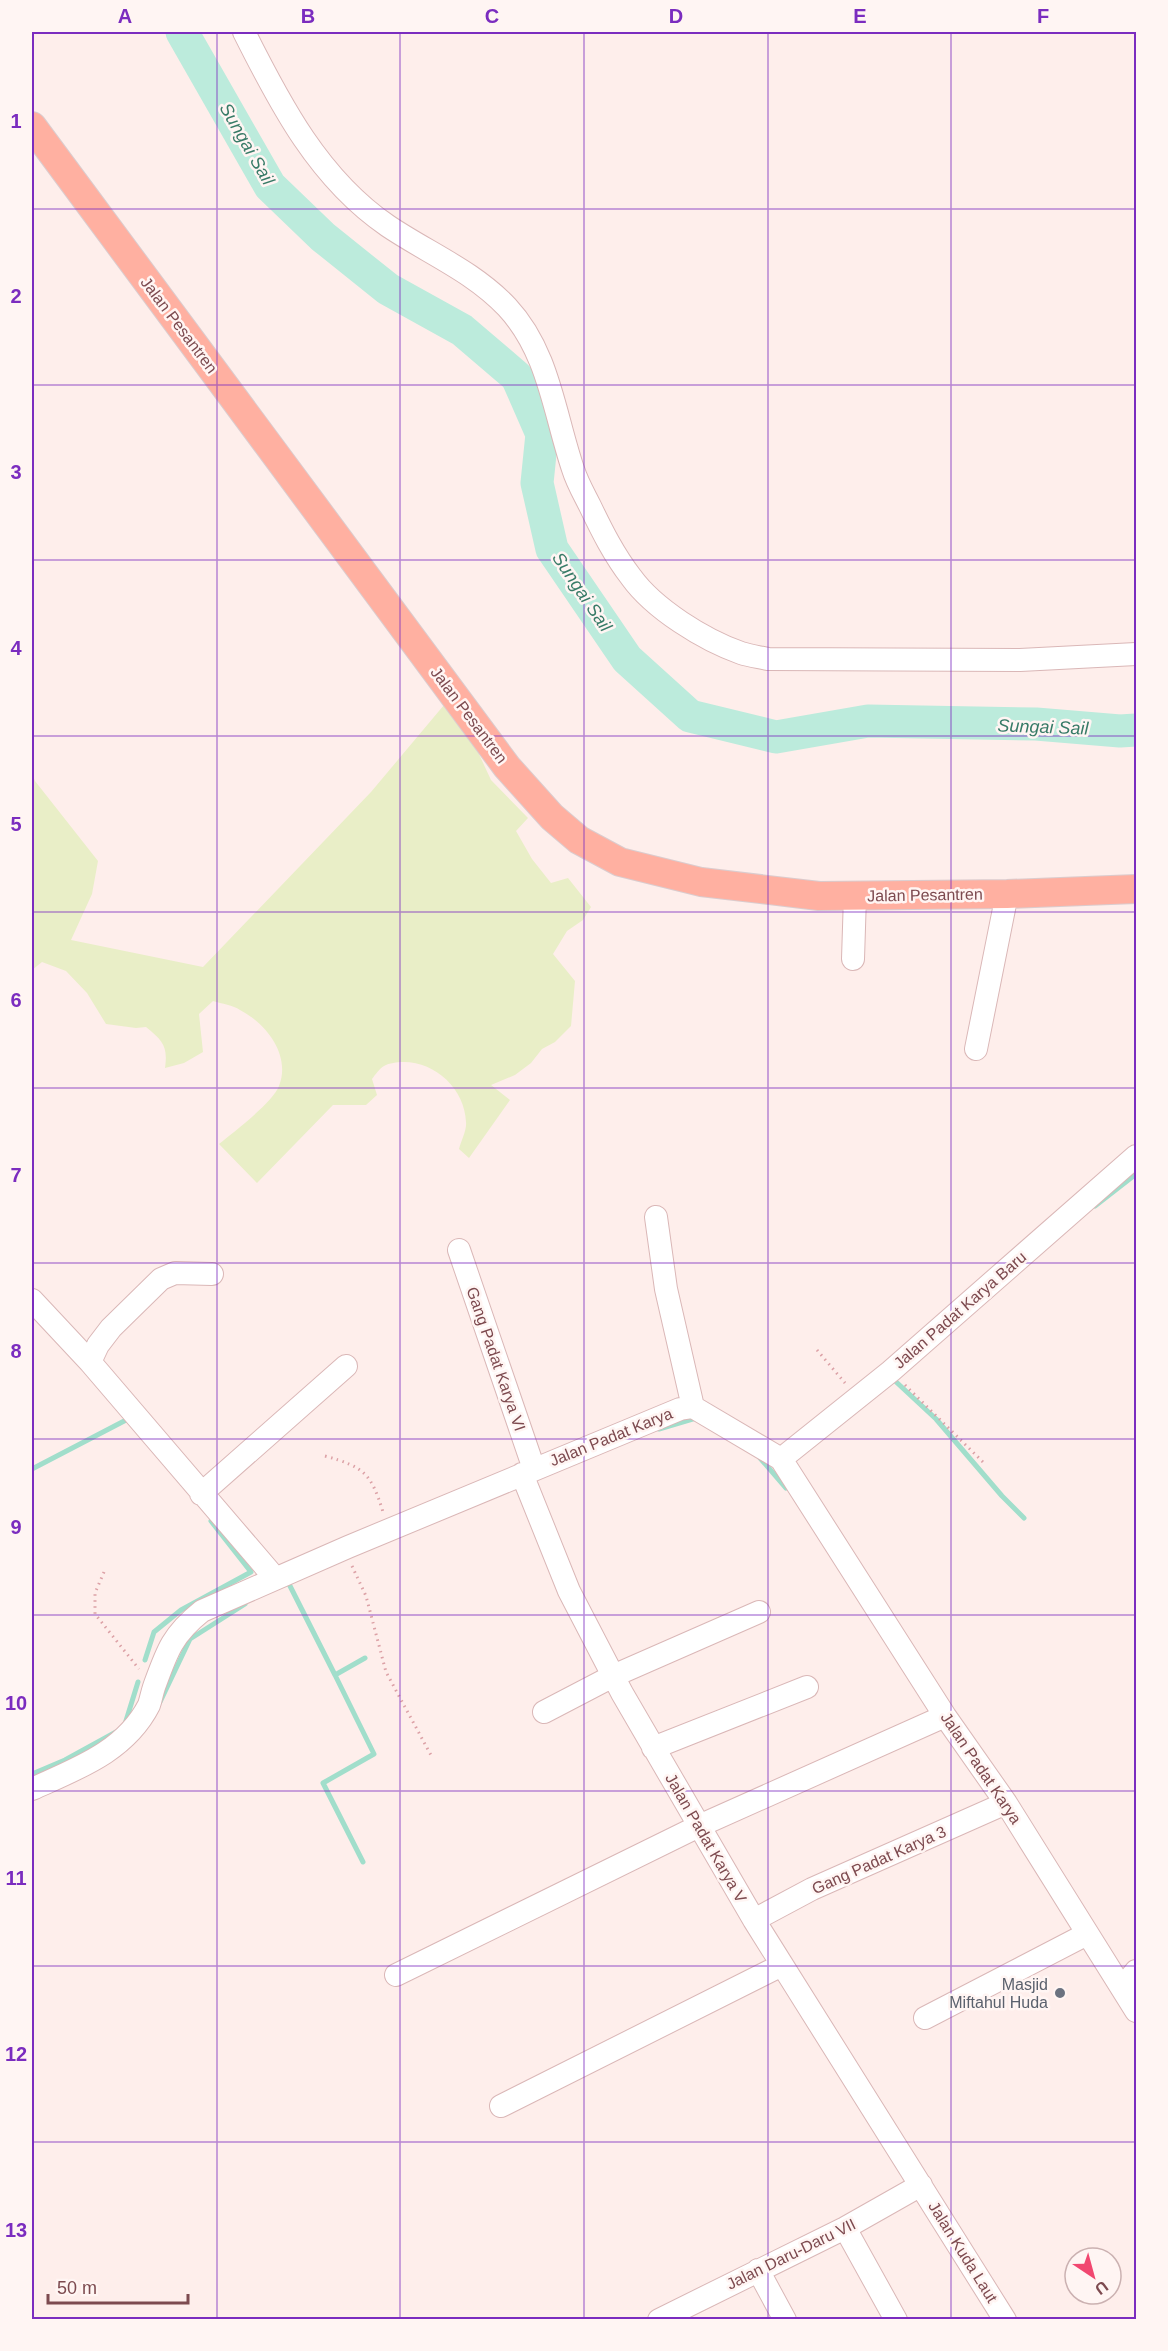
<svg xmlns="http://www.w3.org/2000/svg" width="1168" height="2351" viewBox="0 0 1168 2351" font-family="Arial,sans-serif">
	<rect width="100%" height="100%" fill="#feeeeb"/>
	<path fill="#e9eec7" d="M444,705L471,737L491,780L528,818L516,831L532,859L551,883L568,878L591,907L583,920L567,931L553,954L575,981L571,1026L555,1042L542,1049L531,1063L515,1075L491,1085L510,1100L469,1158L459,1149C461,1141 467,1130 466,1122C465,1089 435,1061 402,1062C398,1062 389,1063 384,1066C380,1068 375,1075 372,1079L377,1095L366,1105H333L257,1183L219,1144C233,1133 273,1102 279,1086C291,1056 267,1024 240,1010C233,1005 222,1004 213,1001L199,1014L203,1052L184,1063L165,1068C168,1046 163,1041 146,1027L136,1028L106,1024L87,993L66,971L42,962L32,970V774L35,781L98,861L92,894L71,940L203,967L371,792Z"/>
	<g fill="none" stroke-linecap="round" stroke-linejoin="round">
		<path stroke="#a1decb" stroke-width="5" d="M1095,1206L1136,1174
			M893,1379L936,1419L1002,1496L1024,1518
			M659,1429L696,1418
			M760,1458L786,1488
			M32,1469L128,1419L129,1421
			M288,1582L335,1675L365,1658
			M145,1660L154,1632L181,1610L251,1572L211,1521
			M335,1675L374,1754L323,1783L363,1862
			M160,1702L190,1639L245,1604
			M125,1724L138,1682
			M32,1774L65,1760L116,1732"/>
		<path stroke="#bcebdc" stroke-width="33" d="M182,32L270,186L323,237L388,289L462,330L517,377L542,434L537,483L552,549L627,659L690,716L776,737L868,721L1036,724L1120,731L1136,730"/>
		<defs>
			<path id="minor" d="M244,32C280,104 319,179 388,226C428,253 473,271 507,307C549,352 554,413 573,469C577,482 584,494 590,506C602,531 614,555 631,577C654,609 704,640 741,653C750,656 759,657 768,659L1020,660L1136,654
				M853,959L855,896
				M976,1049L1007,894
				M656,1217L666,1289L693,1407
				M459,1250L534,1469
				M32,1300L90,1362L275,1578
				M90,1362L98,1345L111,1328L161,1279L175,1273L212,1274
				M781,1459L891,1371L1136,1156
				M522,1474L569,1591L622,1693L754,1920L1005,2320
				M201,1494L346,1366
				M544,1712L613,1676L759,1612
				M653,1748L807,1687
				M32,1789C76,1769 125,1752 149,1705C151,1699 152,1693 154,1687C167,1651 172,1635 202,1611L348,1547L680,1409L693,1407L781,1459L945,1716L1006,1803L1136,2011
				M754,1920L812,1889L1006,1803
				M396,1975L699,1826L945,1716
				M1122,1988L1136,1971
				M925,2018L1087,1934
				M501,2106L782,1965
				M845,2228L896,2320
				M758,2270L785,2320
				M659,2320L845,2228L921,2185"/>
			<path id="major" d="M32,126L507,767L552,817L579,840L620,862L701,882L819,896L1007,894L1136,889"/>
		</defs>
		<use href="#minor" stroke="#dab7b7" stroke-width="24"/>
		<use href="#major" stroke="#dbccce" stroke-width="30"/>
		<path stroke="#dca1a6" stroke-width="3" stroke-dasharray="1.5 4.5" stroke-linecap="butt" d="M817,1350L845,1383
			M905,1385L986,1465
			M325,1456C364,1467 371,1473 383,1512
			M352,1566L366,1596L386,1672L432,1757
			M104,1572L95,1593V1614L139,1669"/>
		<use href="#minor" stroke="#fff" stroke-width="22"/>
		<use href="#major" stroke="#ffb0a1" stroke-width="28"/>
	</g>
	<path fill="none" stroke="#7b2cbf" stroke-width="1.5" stroke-opacity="0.55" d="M217,32V2320M400,32V2320M584,32V2320M768,32V2320M951,32V2320M32,209H1136M32,385H1136M32,560H1136M32,736H1136M32,912H1136M32,1088H1136M32,1263H1136M32,1439H1136M32,1615H1136M32,1791H1136M32,1966H1136M32,2142H1136"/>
	<circle fill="#6b7280" stroke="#fff5f3" stroke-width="2" cx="1060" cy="1993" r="6"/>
	<g text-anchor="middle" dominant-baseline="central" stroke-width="5" stroke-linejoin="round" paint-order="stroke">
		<g font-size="16" fill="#7d4a4f" stroke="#fff5f3">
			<text transform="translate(179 325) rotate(53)">Jalan Pesantren</text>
			<text transform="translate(469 715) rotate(53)">Jalan Pesantren</text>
			<text transform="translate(925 895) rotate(-1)">Jalan Pesantren</text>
			<text transform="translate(960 1310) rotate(-41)">Jalan Padat Karya Baru</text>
			<text transform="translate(496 1359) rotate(71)">Gang Padat Karya VI</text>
			<text transform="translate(611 1437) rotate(-22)">Jalan Padat Karya</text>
			<text transform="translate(981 1768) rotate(56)">Jalan Padat Karya</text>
			<text transform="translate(706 1838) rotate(60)">Jalan Padat Karya V</text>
			<text transform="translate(879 1860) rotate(-24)">Gang Padat Karya 3</text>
			<text transform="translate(963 2252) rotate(58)">Jalan Kuda Laut</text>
			<text transform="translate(791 2254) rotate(-26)">Jalan Daru-Daru VII</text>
		</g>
		<g font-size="16" fill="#5b616d" stroke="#fff5f3" text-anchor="end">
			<text x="1048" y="1984">Masjid<tspan x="1048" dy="18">Miftahul Huda</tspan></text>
		</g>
		<g font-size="18" font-style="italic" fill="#387b67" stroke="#fff5f3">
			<text transform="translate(247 144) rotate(60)">Sungai Sail</text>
			<text transform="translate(582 592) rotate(56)">Sungai Sail</text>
			<text transform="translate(1043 727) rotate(2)">Sungai Sail</text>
		</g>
	</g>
	<rect width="1168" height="2351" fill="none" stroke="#fff5f3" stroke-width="66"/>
	<g transform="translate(1093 2276) rotate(144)"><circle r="28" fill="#fff5f3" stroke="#cbb1b1" stroke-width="1.5"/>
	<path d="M0-4.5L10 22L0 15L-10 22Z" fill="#f14770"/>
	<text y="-9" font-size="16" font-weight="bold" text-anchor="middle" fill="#7d4a4f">U</text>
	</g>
	<path d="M48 2294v9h140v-9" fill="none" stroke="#7d4a4f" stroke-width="3"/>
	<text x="57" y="2294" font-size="18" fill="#7d4a4f" stroke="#fff5f3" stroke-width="4.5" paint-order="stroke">50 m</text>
	<rect x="33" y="33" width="1102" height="2285" fill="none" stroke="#7b2cbf" stroke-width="2"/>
	<g font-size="20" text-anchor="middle" font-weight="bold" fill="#7b2cbf">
		<text x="125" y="23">A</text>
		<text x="308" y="23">B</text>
		<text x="492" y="23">C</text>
		<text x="676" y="23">D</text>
		<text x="860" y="23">E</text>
		<text x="1043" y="23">F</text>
		<text x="16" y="128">1</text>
		<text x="16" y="303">2</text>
		<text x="16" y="479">3</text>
		<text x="16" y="655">4</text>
		<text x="16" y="831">5</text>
		<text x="16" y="1007">6</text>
		<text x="16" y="1182">7</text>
		<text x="16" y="1358">8</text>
		<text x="16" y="1534">9</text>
		<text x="16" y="1710">10</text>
		<text x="16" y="1885">11</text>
		<text x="16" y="2061">12</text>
		<text x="16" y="2237">13</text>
	</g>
</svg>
